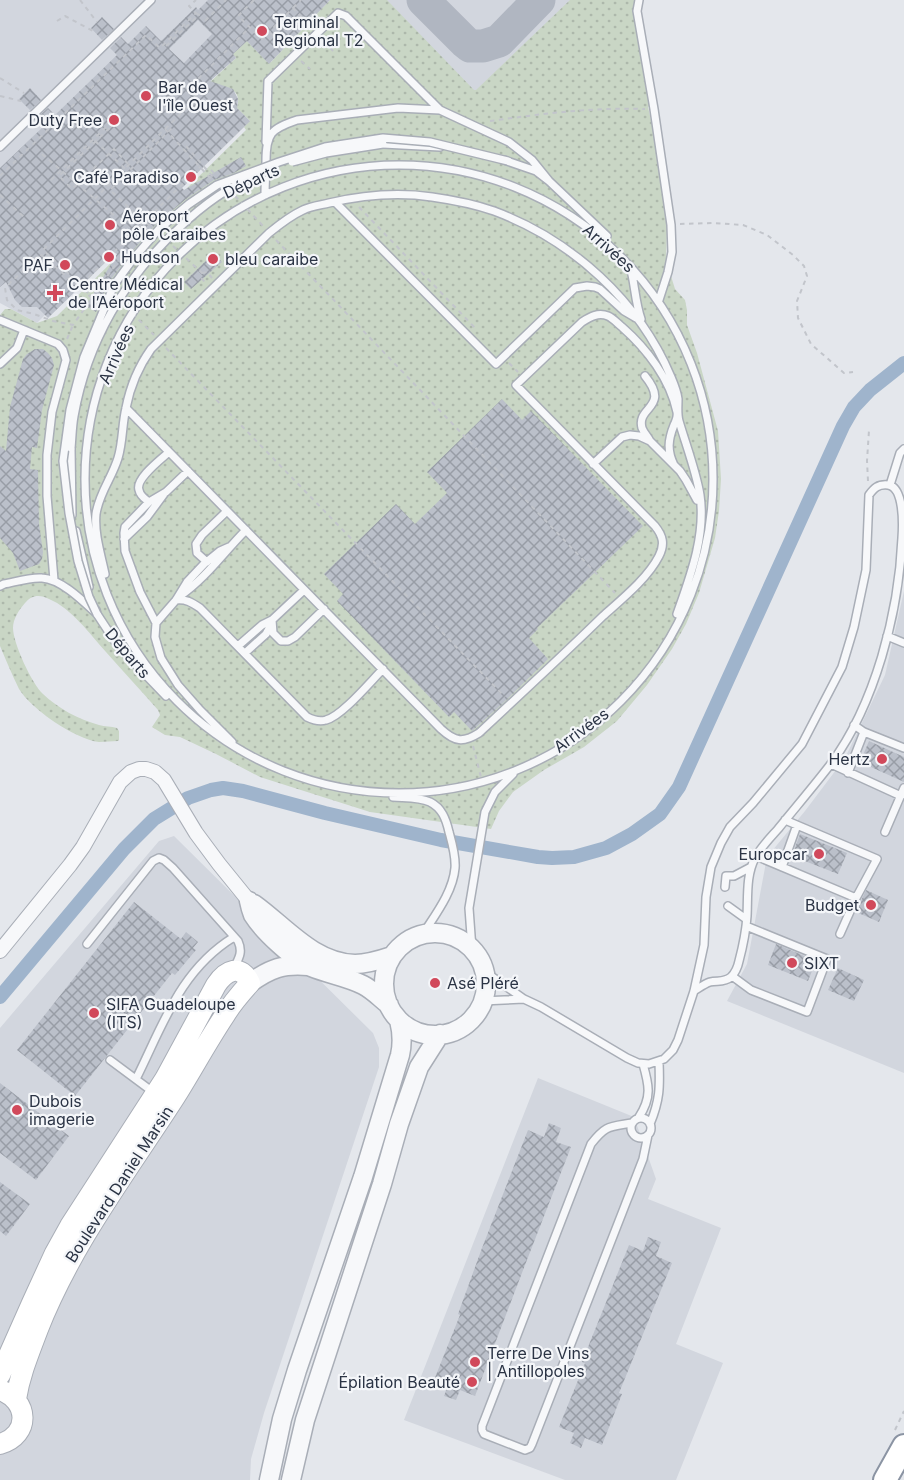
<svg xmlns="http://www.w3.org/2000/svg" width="904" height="1480" viewBox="0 0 904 1480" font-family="Inter,sans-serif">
	<defs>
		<pattern id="grass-dots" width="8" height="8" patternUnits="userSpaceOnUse" patternTransform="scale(1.5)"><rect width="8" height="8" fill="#c9d6c5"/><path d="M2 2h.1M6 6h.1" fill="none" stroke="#adb8ab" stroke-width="1.8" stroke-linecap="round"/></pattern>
		<pattern id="building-cross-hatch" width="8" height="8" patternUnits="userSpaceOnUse" patternTransform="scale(1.5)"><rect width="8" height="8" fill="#bbc0ca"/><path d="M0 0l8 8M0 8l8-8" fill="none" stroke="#989da6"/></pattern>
	</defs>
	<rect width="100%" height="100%" fill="#e4e7ec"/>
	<path fill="#d2d6de" d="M0,0H327L262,61L248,46L211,79L245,114L37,323L0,303Z
		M348,0H615L501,110Z
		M904,591V1073L727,1001L747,964L767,857L805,811L845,758L885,675Z
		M174,836L373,1033L379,1048V1067L264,1413L251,1459L250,1480H0V1028L159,841Z
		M538,1078L634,1117L656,1179L648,1199L721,1228L676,1344L723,1363L676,1480H565L404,1420Z"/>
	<path fill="url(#grass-dots)" d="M330,0H387L474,90H476L570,0H636L649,106L648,107L660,160L667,229L666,260L675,289L685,300L687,310V325L697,353L718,431L721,479L719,511L715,538L699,593L686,624L672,649L647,685L617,721L584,747L544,770L513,792L499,811L491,829L370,812L260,777L216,754L180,737L165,735L152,727L160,715L158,710C141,691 123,671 106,652C90,634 71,608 49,599C40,594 31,595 25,603C19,610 13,619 13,628C13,643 32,684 43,694C59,709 78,719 99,725C105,727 111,726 117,728L119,731V740L118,741C112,741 105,742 99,742C75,739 31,709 19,689C12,675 6,660 0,646V315L5,309H11L37,323L57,316L246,130L244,127L250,121L237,108C243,86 224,88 210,82L236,58L233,54L247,41L267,62H271Z"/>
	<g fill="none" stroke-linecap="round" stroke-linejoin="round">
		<path stroke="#9fb4cc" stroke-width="14" d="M0,997L124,849L154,819L188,798L211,790L223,788L243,791L325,813L441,840L538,857L552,858L574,857L606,848L632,834L660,814L679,787L843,426L854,407L870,390L904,363"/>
		<path stroke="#b0b6c1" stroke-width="33" d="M423,0L465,42L470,46H483L499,41L539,0"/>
	</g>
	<path fill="url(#building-cross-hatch)" fill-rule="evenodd" d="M208,0H330L269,64L247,41L233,54L236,58L210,81L233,89L238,99L237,108L250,121L182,188L184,190L241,157L246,166L234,173L214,180L186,199L155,225L129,255L109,282L96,312L86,306L117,254L115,253L48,318L37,307H22L15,300L6,282L0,287V168L44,126L37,118L48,108L55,115L117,55L110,48L121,37L128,44L146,26L161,41L196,7L198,10ZM198,20L212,34L184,63L169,49Z
		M102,17L114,29L102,40L91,28Z
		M30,88L41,100L30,110L19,99Z
		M214,253L222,262L191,289L184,282Z
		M35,349H43L48,353L52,358L54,365L42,410L37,448L32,447L30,469L38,470L39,524L43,552L42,559L39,564L20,571L13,553L0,538V446L6,451L10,407L23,359L27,354Z
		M502,399L522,420L531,411L643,526L537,628L538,629L529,638L548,659L502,704L472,731L454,712L449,717L337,601L343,594L324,574L396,504L415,524L447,493L427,472Z
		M869,741L904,757V782L860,762Z
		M800,834L847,853L838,874L792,856Z
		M866,890L888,900L879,922L856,912Z
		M134,902L181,939L186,932L198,942L193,948L196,950L175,975L172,973L75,1096L17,1050Z
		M776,944L816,961L808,981L768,965Z
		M838,968L864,980L854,1001L828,990Z
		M0,1083L69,1136L36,1180L0,1153Z
		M549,1123L561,1128L556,1142L571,1147L525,1265L475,1396L460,1390L456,1400L444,1396L448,1386L434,1380L460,1315L458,1314L482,1248L528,1130L544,1137Z
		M0,1182L30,1204L6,1236L0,1231Z
		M648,1237L661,1242L656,1256L672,1263L619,1393L622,1394L602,1445L585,1438L581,1448L570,1443L574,1433L559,1427L585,1363L582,1362L629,1245L643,1251Z"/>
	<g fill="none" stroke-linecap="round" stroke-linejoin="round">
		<defs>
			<path id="service" d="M639,0L637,11L654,109L671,225L672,252L668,272L659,300
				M266,142L268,81L338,13L346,16L440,110
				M383,144L440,147
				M0,147L151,0
				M504,160L536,171L549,181L607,236
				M85 479a314 314 0 1 1 628 0a314 314 0 1 1-628 0Z
				M265,195C265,184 266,172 266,161C266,133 271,129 297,120L398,108L440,110L509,142L532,160L549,181
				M335,202L496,364L575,288L587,286L595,287L600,289L624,311L636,318
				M630,266C635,284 635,302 641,319
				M0,320L58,344L63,350L66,360L52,412L47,455V496L54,580
				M0,364L17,348L24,330
				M645,376C671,408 636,406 642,428C644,433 648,437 650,441
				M126,408L441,729C455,742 463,743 479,733C521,694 562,656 603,616C622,599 648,578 659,556C665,544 663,536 655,526L516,385L582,322C590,317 598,312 608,316C613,318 618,324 622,327C647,349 670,379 677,412C678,417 676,421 674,425C668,440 667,451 674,465
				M71,448L72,515
				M593,464L622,437L630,435L639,436L650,441L680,471L686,480L697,500
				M188,471L166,492L149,502L125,527L124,533L125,551L140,592L156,623L155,637L161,658L178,685L200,710L232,742
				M890,485L900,453L904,449
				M149,502C145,499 140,496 139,490C135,479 160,460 169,452
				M76,531L89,587
				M124,539L147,517L164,494
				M207,562L197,553L196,544L202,535L227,511
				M105,574C101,555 94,533 96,514C99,493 112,478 118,458C123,442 122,424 126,408C130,387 139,366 151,349L269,233C280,224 290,216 303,210C311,206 321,205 329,203C363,195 398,192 432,197C453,200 474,204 494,211C572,240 639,301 671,377C674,384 677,391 678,399C678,407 677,414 679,421C686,445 696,471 700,495C706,536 690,577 677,614
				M0,586L4,584C15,582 30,577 42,578C61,579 83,601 97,614
				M180,596C206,578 224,552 246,530
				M176,600C186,599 191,602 200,608L307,717C313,720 319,722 326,720C342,716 370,682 383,669
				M96,610L97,614L118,646L166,696
				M272,620L273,633L281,641H288L295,637L324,609
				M156,623L176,600L187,582L204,564L220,551L229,547
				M887,636L904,643
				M238,646L262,625L272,620L304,590
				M245,653L266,634L271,625
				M854,725L864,732L904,748
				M831,764L901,796
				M848,773L864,732
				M393,797C405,798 419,797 430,802C442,808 446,819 449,832C452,843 456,856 455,868C453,892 435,915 423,934
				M785,820L877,859L856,898L840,934
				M885,832L904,788
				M756,856L856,898
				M782,867L797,825
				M725,887L726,876H734L751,867
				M728,906L746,919
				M87,944L153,861L159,858L164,860L173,868L238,941C243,952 239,958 234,968
				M472,949L469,908L485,812L495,792L513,774
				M484,971L524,999L541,1007L627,1058L638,1063L649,1064L664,1059L673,1050L678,1040L694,991L704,945L706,897L711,867L721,843L730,827L753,803L802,744L842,667L854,627L866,570L869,495C874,488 878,484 888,485C904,487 903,524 902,538C899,612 875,705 830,765C813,787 795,808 778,829C770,838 761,847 755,858C746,875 748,896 747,916C746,931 743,946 739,961C738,966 735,973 731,977C724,983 717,980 710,982C704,984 699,988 694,991
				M732,976L751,990L807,1012L827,959L746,926
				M482,1001L524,999
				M110,1060L153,1092
				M136,1079C163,1025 180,970 234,937
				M639,1117C652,1097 649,1085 643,1064
				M631 1128a10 10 0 1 1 20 0a10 10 0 1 1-20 0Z
				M632,1123C609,1127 606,1125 591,1144L482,1426V1430L484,1434L525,1450L530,1448L532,1444L624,1208L643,1159L648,1135
				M650,1124C660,1100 660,1087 659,1062"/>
			<path id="minor" d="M0,951L70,865L83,847L120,782L131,772L139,769H146L155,772L164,780L196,833L219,864L249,901"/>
			<path id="tertiary" d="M249,901C250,906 251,910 253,915C263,931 294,960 311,967C328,974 347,977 363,985C373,990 380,998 389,1005
				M254,904C285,926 313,963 355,964C367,964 380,960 392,956
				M384 984a51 51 0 1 1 102 0a51 51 0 1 1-102 0Z
				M250,983C271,968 283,964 308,966
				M269,1480L282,1419L297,1370L363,1177L400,1055C403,1042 402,1032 399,1020
				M291,1480L305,1420L382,1184L399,1124L419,1067L440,1034"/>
			<path id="secondary" d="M0,1375L32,1303L55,1253L70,1226L165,1079L216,985C226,970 241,963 250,983C241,993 232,1003 225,1015C207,1042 192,1070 175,1097C126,1173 71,1245 38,1329C29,1353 20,1374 16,1399
				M0,1390C29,1400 31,1435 0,1444"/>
			<path id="trunk" d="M885,1480L904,1446"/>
		</defs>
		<use href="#service" stroke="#a9aeb7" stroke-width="10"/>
		<use href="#minor" stroke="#a9aeb7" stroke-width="16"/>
		<use href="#tertiary" stroke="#a9aeb7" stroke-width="21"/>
		<use href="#secondary" stroke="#a9aeb7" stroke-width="22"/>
		<use href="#trunk" stroke="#8b94a3" stroke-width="26"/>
		<path stroke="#c2c5cb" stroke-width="2" stroke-dasharray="4.5 4.5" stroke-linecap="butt" d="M80,0L97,22
			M254,0L238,16L262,39L293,8L310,26
			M293,8L301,0
			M57,21L65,16L93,31
			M205,21L226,0
			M270,33L289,48
			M324,41L334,52
			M166,46L199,15L196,13
			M301,61L310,69
			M0,78L24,93
			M0,96L21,101
			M490,121C541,114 593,107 645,109
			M116,122L59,176L72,189L114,149L129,165
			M165,129L197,98L188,89L250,27
			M95,141L145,187
			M186,146L213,177
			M42,154L116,217
			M211,170L217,176
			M0,176L146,35L160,48L196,13L189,6L196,0
			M51,180L106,127
			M0,195L24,217
			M235,196L264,227
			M359,207L476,329
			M140,217L146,220L200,167
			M680,224L714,223L743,225L767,235L793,255L804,266L807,276L797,301L798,318L811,344L844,373L853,372
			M149,225L141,219L110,190L175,125
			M276,240L615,593
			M173,246L202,273L201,278L206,283
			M202,273L207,272L212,278
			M82,284L144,222
			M88,293L81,285L43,250L165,129L211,179
			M92,298L40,254L5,288L7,300L17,310L34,314L53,321L73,325L118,261
			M126,307L154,335
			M67,339L73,325
			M166,348L505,697
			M509,363L518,372
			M868,481L867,461L869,430
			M473,746L482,781
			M895,1430L904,1411"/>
		<use href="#service" stroke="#f7f8fa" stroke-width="7"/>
		<use href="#minor" stroke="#f7f8fa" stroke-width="14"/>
		<use href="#tertiary" stroke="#f7f8fa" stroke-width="18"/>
		<use href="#secondary" stroke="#fff" stroke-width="20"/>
		<use href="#trunk" stroke="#fff" stroke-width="22"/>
		<defs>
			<path id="service-bridge" d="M292,162L326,153L383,144
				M71,448C72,438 72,427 74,416C87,342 125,277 180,227C205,203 232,184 264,172
				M97,614L89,597L78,561L69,513L63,461L70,410L84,357L114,285L133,259L159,229L189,204L217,185L279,162L325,147L383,138L430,142L508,161"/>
		</defs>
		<use href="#service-bridge" stroke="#a9aeb7" stroke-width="10" stroke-linecap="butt"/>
		<use href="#service-bridge" stroke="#f7f8fa" stroke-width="7"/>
	</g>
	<g fill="#d1495b" stroke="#f4f6f9" stroke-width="2">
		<circle cx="262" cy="31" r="6"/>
		<circle cx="146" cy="96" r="6"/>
		<circle cx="114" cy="120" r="6"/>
		<circle cx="191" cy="177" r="6"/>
		<circle cx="110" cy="225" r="6"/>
		<circle cx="109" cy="257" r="6"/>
		<circle cx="213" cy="259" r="6"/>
		<circle cx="65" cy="265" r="6"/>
		<path d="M52 284h6v6h6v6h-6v6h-6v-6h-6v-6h6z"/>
		<circle cx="882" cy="759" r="6"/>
		<circle cx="819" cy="854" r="6"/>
		<circle cx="871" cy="905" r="6"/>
		<circle cx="792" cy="963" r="6"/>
		<circle cx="435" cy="983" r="6"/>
		<circle cx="94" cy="1013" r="6"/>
		<circle cx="17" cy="1110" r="6"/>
		<circle cx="475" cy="1362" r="6"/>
		<circle cx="472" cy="1382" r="6"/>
	</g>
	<g text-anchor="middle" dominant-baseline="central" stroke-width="4.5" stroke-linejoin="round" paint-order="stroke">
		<g font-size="16" fill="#2b3445" stroke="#f4f6f9" text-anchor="start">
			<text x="274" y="22">Terminal<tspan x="274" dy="18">Regional T2</tspan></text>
			<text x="158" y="87">Bar de<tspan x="158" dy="18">l'île Ouest</tspan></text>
			<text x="102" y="120" text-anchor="end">Duty Free</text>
			<text x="179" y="177" text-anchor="end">Café Paradiso</text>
			<text x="122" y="216">Aéroport<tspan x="122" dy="18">pôle Caraibes</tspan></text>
			<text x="121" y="257">Hudson</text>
			<text x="225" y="259">bleu caraibe</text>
			<text x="53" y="265" text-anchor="end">PAF</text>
			<text x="68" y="284">Centre Médical<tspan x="68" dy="18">de l’Aéroport</tspan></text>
			<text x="870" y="759" text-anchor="end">Hertz</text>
			<text x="807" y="854" text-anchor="end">Europcar</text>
			<text x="859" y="905" text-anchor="end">Budget</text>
			<text x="804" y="963">SIXT</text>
			<text x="447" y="983">Asé Pléré</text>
			<text x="106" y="1004">SIFA Guadeloupe<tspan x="106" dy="18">(ITS)</tspan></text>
			<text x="29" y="1101">Dubois<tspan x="29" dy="18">imagerie</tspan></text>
			<text x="487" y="1353">Terre De Vins<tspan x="487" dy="18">| Antillopoles</tspan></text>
			<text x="460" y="1382" text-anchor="end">Épilation Beauté</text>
		</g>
		<g font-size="16" fill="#2b3445" stroke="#f4f6f9">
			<text transform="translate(251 181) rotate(-25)">Départs</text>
			<text transform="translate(609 248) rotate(42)">Arrivées</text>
			<text transform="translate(116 354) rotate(-66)">Arrivées</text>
			<text transform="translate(128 653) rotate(50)">Départs</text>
			<text transform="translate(581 730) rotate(-36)">Arrivées</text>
			<text transform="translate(119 1184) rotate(-57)">Boulevard Daniel Marsin</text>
		</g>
	</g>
</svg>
